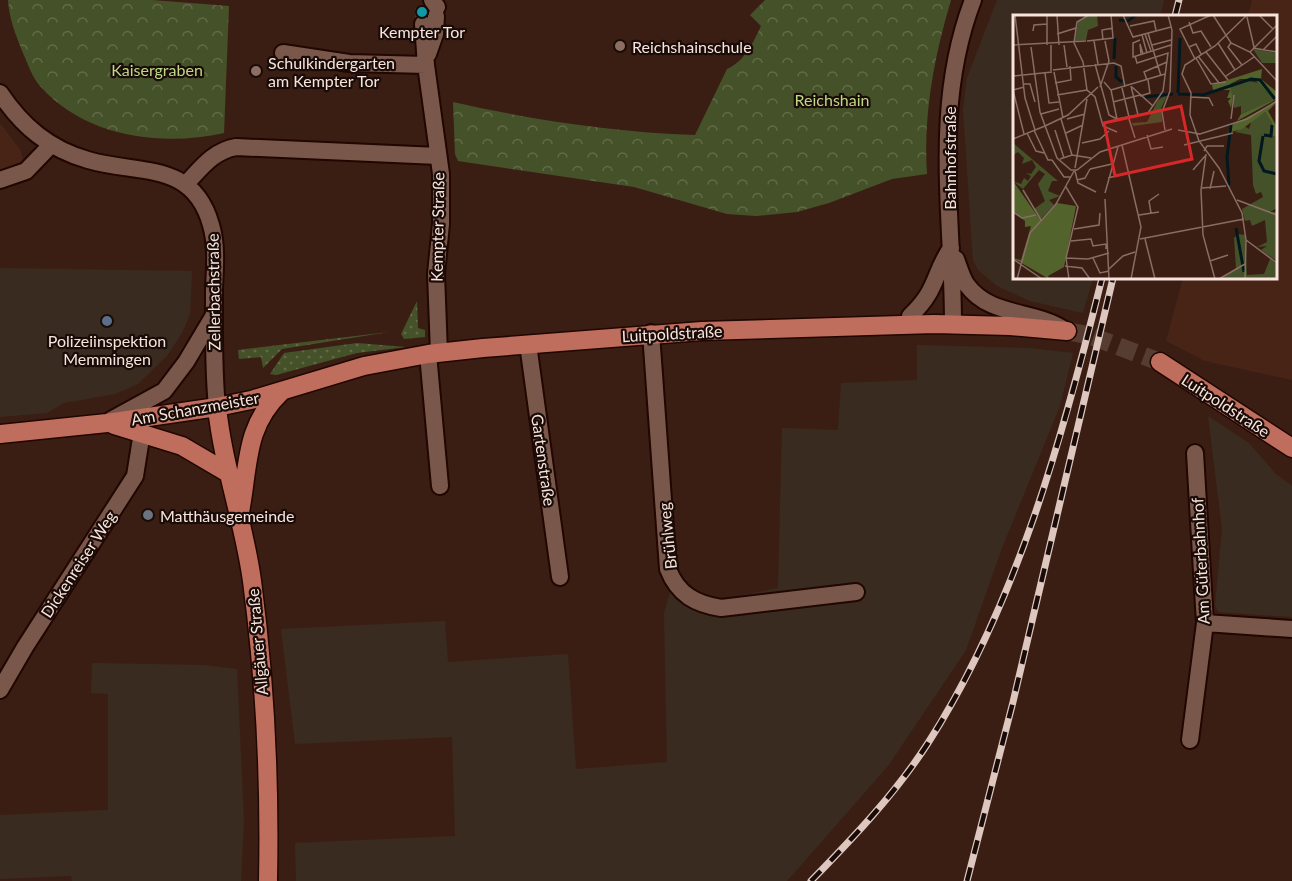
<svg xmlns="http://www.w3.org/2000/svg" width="1292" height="881" viewBox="0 0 1292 881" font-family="Lato,sans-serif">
	<defs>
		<pattern id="grass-dots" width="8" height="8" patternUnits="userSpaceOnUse" patternTransform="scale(1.5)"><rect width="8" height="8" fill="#455229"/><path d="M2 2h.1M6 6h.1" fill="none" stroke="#616b47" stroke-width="1.8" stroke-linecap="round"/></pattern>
		<pattern id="park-crowns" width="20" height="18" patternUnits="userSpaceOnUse" patternTransform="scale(1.5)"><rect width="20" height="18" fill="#455229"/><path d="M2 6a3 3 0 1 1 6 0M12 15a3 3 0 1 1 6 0" fill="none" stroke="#616b47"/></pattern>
	</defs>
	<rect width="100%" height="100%" fill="#3b1e13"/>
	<path fill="#3a2b20" d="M997,0H1164L1160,16H1014V278H1093L1083,313L1030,301L997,286L978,270L973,260L963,110L967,78Z
		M0,268L192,271L190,314L182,333L167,356L138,384L115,394L64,403L47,413L0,417Z
		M917,345L1029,348L1073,353L1060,406L1002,548L966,650L888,766L787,881H296L295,843L455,836L452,737L295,744L281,629L445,621L448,662L568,654L576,769L667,762L664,613L670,592L690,590L719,600L778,588L782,428L838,430L841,383L917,380Z
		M1208,416L1249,443L1276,474L1292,486V617L1219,612L1215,606L1222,529Z
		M92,663L204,665L237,669L244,821L241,881H72L71,876L0,879V815L108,810V694L91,693Z"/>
	<path fill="#482417" d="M1252,0H1292V380L1205,361L1166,341L1183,278H1276V16H1248Z
		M0,123L21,151L23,160L19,168L0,175Z"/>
	<path fill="url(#grass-dots)" d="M417,301L418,328L425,330V337L404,339L401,334Z
		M389,332L282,349L263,368L261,357L239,359L238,350Z
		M357,343L406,347L357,353L276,375L270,374L284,353Z"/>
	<path fill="url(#park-crowns)" d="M8,0H152L229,6L224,133C161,147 85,137 40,86C32,77 28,64 23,53C16,36 9,18 8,0Z
		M765,0H951C934,57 923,115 927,174L892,179L829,203L797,212L756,216L727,214L634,187L458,161L455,154L453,102C533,120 613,132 695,135L727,69C745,61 753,43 761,26L750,15Z"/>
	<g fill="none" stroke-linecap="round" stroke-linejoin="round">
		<path stroke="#573c31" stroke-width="16" stroke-dasharray="16 8" stroke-linecap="butt" d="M423,24L424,0"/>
		<path stroke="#573c31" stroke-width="18" stroke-dasharray="18 9" stroke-linecap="butt" d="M1067,331L1091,336L1160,362"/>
		<defs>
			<path id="minor" d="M432,0L437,7
				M423,24L426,65L441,174V224L436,274L439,353
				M283,53L349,63L426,65
				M428,54L435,34L436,16
				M0,93C22,126 49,149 88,160C138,175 193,160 211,225C217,245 215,268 214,288C214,328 213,367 217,407
				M0,180L26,171L51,145
				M186,184C201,168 213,151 236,147L438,156
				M956,259C959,267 962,278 967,285C989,316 1033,310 1063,329
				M910,316C938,290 933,274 951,248
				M953,324C953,213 932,107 973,0
				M651,333L668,569C678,595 696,604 721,608L856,592
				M528,344L560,577
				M428,354L440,486
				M111,420L164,391L186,362L214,315
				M1205,623L1292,629
				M0,690L25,647L135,476L142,432
				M1190,740L1205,623L1195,453"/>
			<path id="major" d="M1160,362L1292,448
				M217,407C223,466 244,522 252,581C265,679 270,782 268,881
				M114,425L182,446L228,473
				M0,434L107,423L217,407L251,400L364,366L428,354L483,348L702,331L934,324L1010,326L1067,331
				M240,512C249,466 244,427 281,392"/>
		</defs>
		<use href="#minor" stroke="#210601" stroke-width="20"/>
		<use href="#major" stroke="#210601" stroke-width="21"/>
		<use href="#minor" stroke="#7a574b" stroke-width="16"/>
		<use href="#major" stroke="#bf6e5e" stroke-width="18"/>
		<defs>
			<path id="rail" d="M1175,16L1179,0
				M811,881C853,838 896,793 928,743C1017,604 1063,436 1102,278
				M967,881L1013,702L1113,278"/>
		</defs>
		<use href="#rail" stroke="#ddc7bf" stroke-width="7"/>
		<use href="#rail" stroke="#190c08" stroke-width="4.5" stroke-dasharray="14" stroke-linecap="butt"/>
	</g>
	<circle fill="#0f9aa8" stroke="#190c08" stroke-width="2" cx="422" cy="12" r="6"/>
	<g fill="#8d6e63" stroke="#190c08" stroke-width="2">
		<circle cx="620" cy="46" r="6"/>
		<circle cx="256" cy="71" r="6"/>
	</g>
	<circle fill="#5c6f8a" stroke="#190c08" stroke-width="2" cx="107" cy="321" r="6"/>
	<circle fill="#6b7280" stroke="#190c08" stroke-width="2" cx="148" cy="515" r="6"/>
	<g text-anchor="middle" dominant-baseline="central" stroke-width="4.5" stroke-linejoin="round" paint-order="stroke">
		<g font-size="16" fill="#f8e4dc" stroke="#190c08" text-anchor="start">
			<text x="422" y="31" text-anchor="middle">Kempter Tor</text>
			<text x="632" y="46">Reichshainschule</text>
			<text x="268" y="62">Schulkindergarten<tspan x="268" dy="18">am Kempter Tor</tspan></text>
			<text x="107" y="340" text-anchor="middle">Polizeiinspektion<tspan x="107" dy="18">Memmingen</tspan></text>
			<text x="160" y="515">Matthäusgemeinde</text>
		</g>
		<g font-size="16" fill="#bed885" stroke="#190c08">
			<text x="157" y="69">Kaisergraben</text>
			<text x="832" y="99">Reichshain</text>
		</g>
		<g font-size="16" fill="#f8e4dc" stroke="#190c08">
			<text transform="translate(949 158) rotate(-90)">Bahnhofstraße</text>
			<text transform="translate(437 227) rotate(-89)">Kempter Straße</text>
			<text transform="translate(213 292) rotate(-91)">Zellerbachstraße</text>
			<text transform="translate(672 333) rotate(-3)">Luitpoldstraße</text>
			<text transform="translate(1226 405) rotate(33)">Luitpoldstraße</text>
			<text transform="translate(195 408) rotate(-10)">Am Schanzmeister</text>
			<text transform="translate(544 460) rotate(82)">Gartenstraße</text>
			<text transform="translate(667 536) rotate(-96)">Brühlweg</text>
			<text transform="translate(1200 561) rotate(-93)">Am Güterbahnhof</text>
			<text transform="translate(78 564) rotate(-57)">Dickenreiser Weg</text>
			<text transform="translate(257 642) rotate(-95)">Allgäuer Straße</text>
		</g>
	</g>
	<g transform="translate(1013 15)">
		<rect width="264" height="264" fill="#3b1e13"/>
		<path d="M252,97L259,108L257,121H262L264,115V193L257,197H264V246L248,235L254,231L244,232L254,227L252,205L239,211L237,205L232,206L229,194L250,182L248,177L243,179L240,170L238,120L222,117L231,111L236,114L239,104ZM0,128L45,166H39L35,176L47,181L36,185L41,190L28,204L21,194L32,186L25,169L32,159L26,155L10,174L0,166L8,169L11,163L15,166L18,161L13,158L18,159L23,152L19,145L9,149L11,143L5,137L0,140ZM225,219L232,220L234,260L251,259L257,244L264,249V264H209L223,253L221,223Z" fill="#455229"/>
		<path d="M249,54L248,64L264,77V84L224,106L228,99L261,84L241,64H227L217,69L220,81L218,93L215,86L218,83H214L217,75H200L199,70ZM264,87L255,96L264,112L263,121H257L259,108L252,97L229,114L215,118L217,111ZM0,166L28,206L44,188L63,191L51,252L35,261L36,264L0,243L8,245L18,211L12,212V206L0,197Z" fill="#53632c"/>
		<path d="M77,0H84L85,11L75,15L73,25L62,26L65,7ZM240,34L264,38V48H249ZM155,79L148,93L149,107L120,111L119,108L134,107L145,85Z" fill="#455229"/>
		<path d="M230,65L246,68L261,85L228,99V91L221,93L217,70Z" fill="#455229"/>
		<path fill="none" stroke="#02181f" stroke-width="3" d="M106,5L115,6L123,0M101,44L102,23M103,51V62L109,67M165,78L167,23M165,79L190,80L238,64L247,65L262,84M132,82L160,79M251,120L258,121L259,110M250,121L246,146L251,156L264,159M216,170L214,142L218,110M223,213L231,257"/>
		<path fill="none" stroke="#876d63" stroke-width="1.5" d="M2,0L12,83L22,115M34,0V30M44,0L46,30M76,0L64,7L61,28L70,47L74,75L82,82L90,111L104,117M110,0L120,22L158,12M200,0L218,28L237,37L264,66M246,0L260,14M234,2L241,32M176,7L180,18L188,16L198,32M117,11L141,6L143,15M20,16L21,10L34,9M135,18L148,61M44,19L63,13M132,19L138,36M129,20L134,38M90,25L89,15L100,13M127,25L120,28V42L158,30M74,26L100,23L98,0M81,26L85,49M205,28L222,55M218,28L215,32L229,50M0,30L73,26M38,30V56M51,30L54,52M139,30L158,25M18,32L27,97L44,143L58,155H64L87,137L159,114M176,32L183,29L188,39M240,33L264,37M250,35L264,21M193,37L215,65M237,37L264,10M128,39L127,29L130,39M185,41L206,68M183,43L198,69L213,67M182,44L167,14L198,0M82,49L96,100L104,104M40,55L101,48L108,51L112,72M41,57L50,103M32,58L36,88L46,87M0,61L39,57M213,61L241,42M134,65L131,57L154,47M91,67L98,75L104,104M42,68L58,65L57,51M11,69H17L22,87M118,71L125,100M11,72L0,75L11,119M87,72L96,46L92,26M119,72L140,91M109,73L116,102M98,75L152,59M44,80L74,75M127,81L137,78L135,65M178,82L196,83L200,91M100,87L127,80M28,99L46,94M48,104L59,140M54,104L72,99M104,104L135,98L150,76L155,38L124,48L122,41M116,104L122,123M218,104L221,80M32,111L55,100L85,72M21,115L35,145H39M42,115L51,143M152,115L149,97L157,76L159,15L155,0M165,115L187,119L234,104L264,86M14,118L23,136L31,138M53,118L70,110M134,120L138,134L150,132M0,124L32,111M69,128L87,124L96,116M109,130L128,212L118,264M171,130L220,118M191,136L194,131H211M193,139L188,175L190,220L202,264M47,144L59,140L78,143M39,145L51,162H58M62,153L74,84M77,154L99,149M180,155L192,141M62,156L65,168L83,177M95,163L118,157M64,165L72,163L77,154M53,172L65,192L53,243L56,264M189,173L213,171M197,174L201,156M10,175L28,205M92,178L105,132M92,184L96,264M224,185L264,200M0,197L9,203L23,200M138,198L136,186L146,179M126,200L146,197M61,214L86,210L87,198M127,224L231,204M132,224L142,264M233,225L264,248M58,226L78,224L80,231L93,229V234M53,243L75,244L96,238M80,243L87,258L96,256M0,244L29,264M197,246L215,240M52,251L69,253L77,264M96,254L110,241L122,237M4,264L17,218L43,189L61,156M206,264L232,249M232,264L233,225L229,198L206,153L186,126L177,100L178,78L169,59L172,50L202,31L234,0"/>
		<path fill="#d62828" fill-opacity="0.15" stroke="#d62828" stroke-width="3" d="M168,91L179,144L102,161L91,108Z"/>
		<rect width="264" height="264" fill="none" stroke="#f8e4dc" stroke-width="3"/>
	</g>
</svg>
